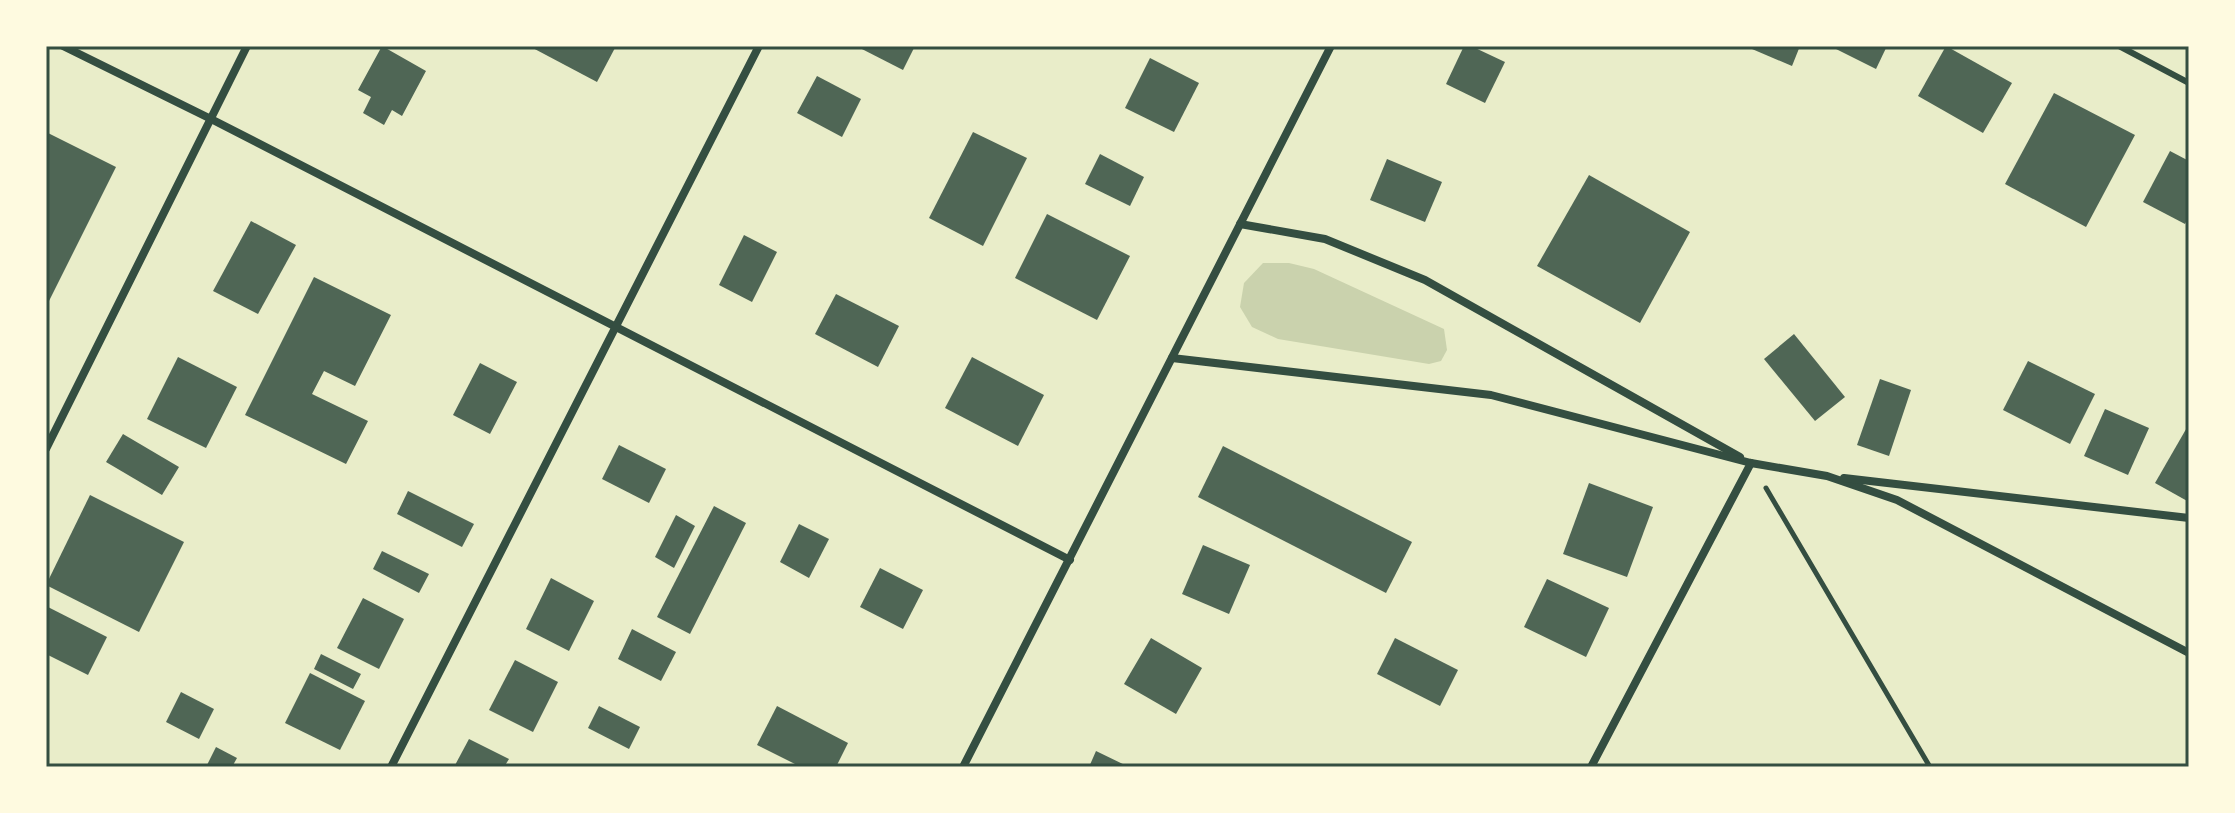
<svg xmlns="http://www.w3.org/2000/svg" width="2235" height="813" viewBox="0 0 2235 813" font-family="'Work Sans',sans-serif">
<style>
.green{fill:#cad2ad}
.building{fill:#4f6655}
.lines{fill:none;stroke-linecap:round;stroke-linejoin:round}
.path{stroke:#344e41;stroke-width:5}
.service{stroke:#344e41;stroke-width:6}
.minor{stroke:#344e41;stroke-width:8}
.neatline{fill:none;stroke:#344e41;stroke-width:3}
</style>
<rect width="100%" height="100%" fill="#e9edc9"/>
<!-- green -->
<polygon class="green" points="1263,263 1289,263 1314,269 1444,329 1447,350 1441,361 1429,364 1278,339 1252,327 1240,307 1244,283"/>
<!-- building -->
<g class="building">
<polygon points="382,46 426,71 402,116 392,110 384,125 363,113 371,97 358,90"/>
<polygon points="529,46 616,46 597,82"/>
<polygon points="856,46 915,46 903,70"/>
<polygon points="1464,46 1471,46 1505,62 1485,103 1446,84"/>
<polygon points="1745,46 1800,46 1792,66"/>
<polygon points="1830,46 1887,46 1876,69"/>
<polygon points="1946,46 2012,83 1983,133 1918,96"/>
<polygon points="1150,58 1199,83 1174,132 1125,108"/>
<polygon points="817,76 861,99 842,137 797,113"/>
<polygon points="2054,93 2135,135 2086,227 2005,184"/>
<polygon points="46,132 116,167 46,307"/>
<polygon points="973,132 1027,158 983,246 929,218"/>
<polygon points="2170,151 2189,161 2189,216 2185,224 2143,202"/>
<polygon points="1100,154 1144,177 1130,206 1085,184"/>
<polygon points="1387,159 1442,182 1425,222 1370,200"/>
<polygon points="1589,175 1690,232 1640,323 1537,266"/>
<polygon points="1047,214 1130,256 1097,320 1015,278"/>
<polygon points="251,221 296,245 258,314 213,291"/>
<polygon points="744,235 777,252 752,302 719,285"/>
<polygon points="314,277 391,315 355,386 324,371 312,394 368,421 346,464 245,415"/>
<polygon points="836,294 899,326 878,367 815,334"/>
<polygon points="1794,334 1845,397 1815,421 1764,359"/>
<polygon points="178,357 237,387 206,448 147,419"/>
<polygon points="972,357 1044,395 1018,446 945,408"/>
<polygon points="2028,361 2095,394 2070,444 2003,410"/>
<polygon points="480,363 517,382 490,434 453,415"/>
<polygon points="1880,379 1911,390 1889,456 1857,445"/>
<polygon points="2105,409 2149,428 2128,475 2084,456"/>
<polygon points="2189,424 2189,502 2155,483"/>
<polygon points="123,434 179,467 162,495 106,462"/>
<polygon points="619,445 666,469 649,503 602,479"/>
<polygon points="1223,446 1412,542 1386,593 1198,497"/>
<polygon points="1589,483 1653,507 1627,577 1563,554"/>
<polygon points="408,491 474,524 462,547 397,514"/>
<polygon points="90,495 184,542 139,632 46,585"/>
<polygon points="714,506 746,523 690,634 657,617"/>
<polygon points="676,515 695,526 674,568 655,557"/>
<polygon points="799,524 829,539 809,578 780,562"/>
<polygon points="1203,545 1250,565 1229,614 1182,594"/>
<polygon points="382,551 429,574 419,593 373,569"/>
<polygon points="880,568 923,590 903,629 860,607"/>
<polygon points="551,578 594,601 569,651 526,629"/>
<polygon points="1547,579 1609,608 1586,657 1524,627"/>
<polygon points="363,598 404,619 379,669 337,648"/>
<polygon points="46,606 107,637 88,675 46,654"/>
<polygon points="632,629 676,652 661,681 618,659"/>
<polygon points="1151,638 1202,668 1176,714 1124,684"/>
<polygon points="1395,638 1458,670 1440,706 1377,674"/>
<polygon points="321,654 361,674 353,689 314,669"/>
<polygon points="515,660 558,682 533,732 489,710"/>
<polygon points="310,673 365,701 340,750 285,723"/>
<polygon points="181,692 214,709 199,739 166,722"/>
<polygon points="599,706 640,727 629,749 588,728"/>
<polygon points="777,706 848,743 836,767 801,767 757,745"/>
<polygon points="469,739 509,759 504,767 454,767"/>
<polygon points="216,747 237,758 232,767 206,767"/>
<polygon points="1096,751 1129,767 1089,767"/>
</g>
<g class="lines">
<!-- path -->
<polyline class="path" points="1766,488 1930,767"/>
<!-- service -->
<polyline class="service" points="2119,46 2189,83"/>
<!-- minor -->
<g class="minor">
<polyline points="63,46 211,119 1070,560"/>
<polyline points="1240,224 1325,239 1425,280 1740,457"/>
<polyline points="1172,358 1491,395 1751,463 1827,476 1897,500 2189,653"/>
<polyline points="46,449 247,46"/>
<polyline points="1844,478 2189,518"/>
<polyline points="391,767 759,46"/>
<polyline points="963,767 1331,46"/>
<polyline points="1591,767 1751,463"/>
</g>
</g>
<!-- border -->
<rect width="2235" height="813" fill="none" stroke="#fefae0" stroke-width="96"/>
<rect x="48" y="48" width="2139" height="717" class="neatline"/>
</svg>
